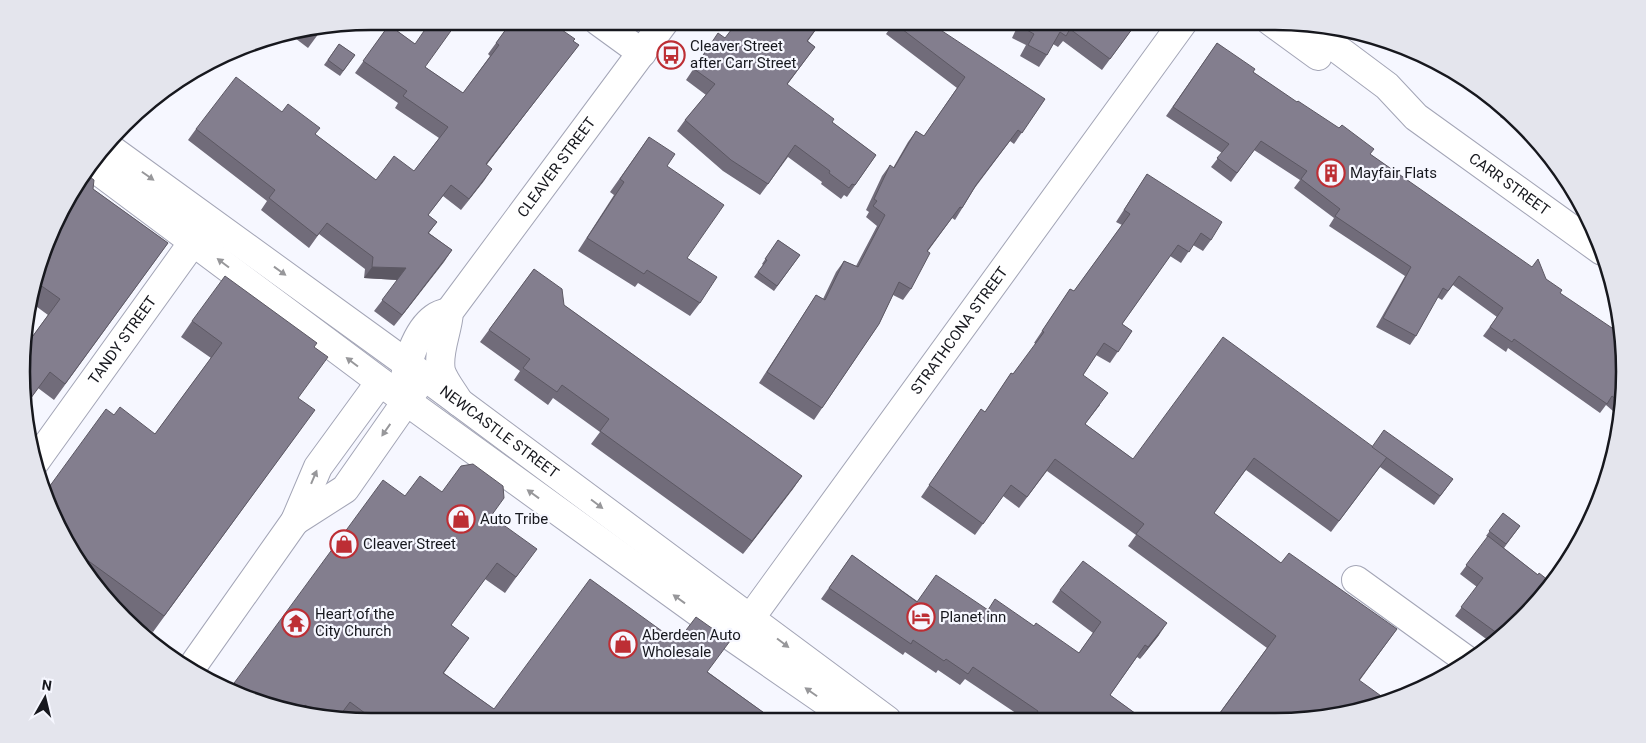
<svg xmlns="http://www.w3.org/2000/svg" width="1646" height="743" viewBox="0 0 1646 743" font-family="Roboto,sans-serif">
<style>
.lines{fill:none;stroke-linecap:round;stroke-linejoin:round}
.street-casing{stroke:#a3a5b6;stroke-width:30}
.secondary-casing{stroke:#a3a5b6;stroke-width:30}
.primary-casing{stroke:#a3a5b6;stroke-width:30}
.street{stroke:#fff;stroke-width:28}
.secondary{stroke:#fff;stroke-width:28}
.primary{stroke:#fff;stroke-width:28}
.wall{fill:#716c7a}
.shaded-wall{fill:#5c5863}
.building{fill:#837e8e;stroke:#5c5863}
.oneway{fill:#97979a}
.labels{text-anchor:middle;dominant-baseline:central;stroke-width:4.5;stroke-linejoin:round;paint-order:stroke}
.poi-label{font-size:15px;fill:#17181e;stroke:#f6f7ff;text-anchor:start}
.street-label{font-size:15px;fill:#17181e;stroke:#f6f7ff}
.rim{fill:none;stroke:#17181e;stroke-width:2.5}
</style>
<rect width="100%" height="100%" fill="#f6f7ff"/>
<g class="lines">
<!-- street casing -->
<g class="street-casing">
<g id="street">
<polyline points="598,21 642,53"/>
<path d="M404,387C405,366 416,331 434,318C438,315 444,313 449,312"/>
<path id="s1" d="M459,402C454,393 444,381 441,371C437,352 448,331 449,312L665,21"/>
<path id="s2" d="M35,462L206,224"/>
<polyline points="295,521 345,489 424,376"/>
<polyline points="1356,580 1468,661"/>
<path id="s3" d="M736,638L1184,21"/>
<polyline points="192,667 295,521 318,467 380,382"/>
</g>
</g>
<!-- secondary casing -->
<g class="secondary-casing">
<g id="secondary">
<polyline points="1270,21 1318,56"/>
<path id="s4" d="M1304,24L1387,86L1416,117L1602,251"/>
</g>
</g>
<!-- primary casing -->
<g class="primary-casing">
<g id="primary">
<path id="s5" d="M108,147L424,376L887,720"/>
<polyline points="93,167 406,401 735,639 852,720"/>
</g>
</g>
<!-- street -->
<use href="#street" class="street"/>
<!-- secondary -->
<use href="#secondary" class="secondary"/>
<!-- primary -->
<use href="#primary" class="primary"/>
</g>
<!-- wall -->
<g class="wall">
<polygon points="512,21 573,41 579,45 570,56 486,165 492,169 461,210 443,196 428,215 437,222 429,233 452,250 394,326 374,311 398,280 364,278 365,269 319,234 309,248 261,210 267,201 188,140 196,129 282,112 315,134 376,180 414,171 439,138 395,108 398,103 355,73 389,25 415,44 425,67 463,93 490,56 488,54"/>
<polygon points="822,21 808,41 815,47 787,85 832,122 876,155 847,197 844,195 841,199 821,184 822,182 788,157 760,195 723,171 677,131 685,120 706,95 686,80 710,44 725,38"/>
<polygon points="895,21 1045,99 1014,144 1010,141 974,189 955,220 952,218 928,251 911,289 903,300 893,295 879,324 814,420 759,383 816,295 823,299 836,272 844,261 856,266 877,226 866,217 869,212 866,210 882,176 890,165 893,168 908,142 916,131 924,136 957,88 886,34"/>
<polygon points="1020,21 1138,21 1102,70 1063,41 1058,47 1053,44 1047,55 1039,67 1020,56 1026,45 1012,38"/>
<polygon points="322,29 308,48 291,35"/>
<polygon points="1217,43 1253,72 1370,154 1546,279 1560,293 1625,371 1620,417 1606,405 1600,413 1508,348 1506,352 1483,336 1497,317 1453,285 1442,300 1437,297 1416,336 1410,345 1376,327 1405,276 1329,226 1334,218 1294,188 1300,180 1254,150 1231,182 1211,167 1222,153 1166,116"/>
<polygon points="1394,43 1408,48 1417,52 1413,57"/>
<polygon points="339,44 355,55 340,76 324,65"/>
<polygon points="1455,73 1469,80 1522,124 1534,139 1500,117 1504,110"/>
<polygon points="649,137 667,166 687,258 700,303 690,316 638,283 635,287 578,251 614,195 610,192"/>
<polygon points="1541,147 1551,159 1538,153"/>
<polygon points="1147,174 1211,240 1203,251 1193,245 1181,263 1170,256 1122,324 1132,331 1110,363 1096,355 1083,375 1100,405 1085,424 1133,459 1372,446 1453,479 1434,505 1380,467 1331,532 1246,470 1214,513 1281,563 1397,629 1360,680 1320,719 1215,719 1267,648 1128,546 1136,535 1047,471 1019,508 1003,496 975,535 921,497 981,409 985,412 1011,373 1013,374 1036,344 1034,343 1070,289 1074,291 1122,225 1116,222"/>
<polygon points="93,189 168,243 54,400 38,388 25,407 27,344 48,315 29,301 68,196"/>
<polygon points="778,240 800,255 774,291 754,277 763,265 762,264"/>
<polygon points="534,269 564,305 802,476 743,554 591,444 600,432 553,398 548,405 514,380 520,371 480,342"/>
<polygon points="192,321 314,347 298,398 303,426 153,632 117,606 68,546 114,415 155,434 211,358 181,337"/>
<polygon points="442,492 491,516 525,565 505,593 485,579 451,625 469,638 444,673 494,709 708,672 774,720 371,722 303,715 238,695 405,496"/>
<polygon points="1503,513 1520,526 1504,548 1538,575 1553,584 1493,644 1455,616 1477,587 1460,574 1488,537 1486,536"/>
<polygon points="852,555 917,601 987,610 1034,626 1079,653 1093,633 1052,602 1060,590 1159,635 1140,659 1137,657 1110,695 1143,719 1026,720 965,679 960,685 938,670 936,673 905,652 903,655 821,599"/>
</g>
<!-- shaded-wall -->
<g class="shaded-wall">
<polygon points="579,45 570,56 478,176 486,164"/>
<polygon points="492,169 484,181 461,210 469,199"/>
<polygon points="452,250 444,262 394,326 402,315"/>
<polygon points="372,267 406,268 398,280 364,278"/>
<polygon points="802,476 793,489 743,554 752,541"/>
<polygon points="1167,623 1159,635 1140,659 1148,647"/>
</g>
<!-- building -->
<g class="building">
<polygon points="431,21 458,21 425,67 463,93 499,45 496,43 512,21 549,21 575,39 573,41 579,45 486,164 492,169 469,199 451,185 428,215 437,222 428,233 452,250 402,315 382,300 406,268 372,267 373,257 327,223 317,236 269,198 275,190 196,129 236,77 282,112 288,104 320,128 315,134 376,180 394,156 414,171 448,127 403,96 407,91 363,61 389,25 415,44"/>
<polygon points="738,21 822,21 807,41 815,47 787,84 834,119 832,122 876,155 855,185 852,184 849,188 829,173 830,171 795,145 768,184 731,160 685,120 715,84 694,69 718,33 725,38"/>
<polygon points="895,21 927,21 1045,99 1022,133 1018,130 976,185 962,208 960,207 927,251 930,253 911,289 899,282 879,324 822,408 767,372 816,295 825,300 844,261 858,267 885,215 873,206 877,201 874,199 890,165 894,168 916,131 924,136 965,77 894,23"/>
<polygon points="1022,21 1138,21 1110,59 1070,29 1066,36 1060,32 1047,55 1028,45 1034,34 1020,26"/>
<polygon points="321,30 316,36 310,31"/>
<polygon points="1217,43 1255,69 1253,72 1297,102 1298,101 1339,128 1342,125 1374,149 1370,154 1532,267 1538,259 1546,279 1562,290 1560,293 1621,334 1625,371 1622,404 1612,396 1607,404 1514,339 1512,342 1490,327 1503,308 1459,276 1448,291 1443,288 1416,336 1383,318 1411,267 1335,216 1340,209 1301,179 1307,171 1261,141 1237,173 1217,158 1229,144 1173,107"/>
<polygon points="339,44 355,55 343,71 328,60"/>
<polygon points="649,137 675,154 667,166 724,205 687,258 717,277 700,303 647,270 644,274 587,238 624,182 620,179"/>
<polygon points="86,174 94,180 93,189 168,243 65,384 50,372 25,406 27,344 60,299 36,282 68,196"/>
<polygon points="1147,174 1222,222 1211,240 1201,233 1189,252 1178,245 1122,324 1132,331 1118,352 1104,343 1083,375 1108,393 1085,424 1133,459 1223,337 1387,457 1339,521 1254,458 1214,513 1281,563 1289,553 1397,629 1359,680 1388,701 1320,719 1222,719 1224,716 1220,713 1276,636 1136,534 1144,524 1055,459 1027,497 1011,485 983,524 929,485 981,409 985,412 1011,373 1013,374 1044,332 1042,331 1070,289 1074,291 1130,214 1124,210"/>
<polygon points="778,240 800,255 777,286 758,272 767,260 765,259"/>
<polygon points="534,269 562,289 564,305 802,476 752,541 600,431 609,419 562,385 557,392 523,368 530,359 489,330"/>
<polygon points="225,276 317,343 314,347 328,357 298,398 315,410 164,616 68,546 44,494 106,409 114,415 120,407 155,434 222,343 192,321"/>
<polygon points="1384,430 1453,479 1440,496 1372,447"/>
<polygon points="473,464 503,486 504,498 491,516 537,549 516,577 497,563 451,625 469,638 443,673 494,709 590,579 677,642 696,617 730,641 707,672 774,720 377,722 350,702 338,718 322,717 305,705 298,714 238,695 229,690 383,480 405,496 420,476 442,492 461,466"/>
<polygon points="1503,513 1520,526 1506,544 1489,531"/>
<polygon points="1488,536 1538,575 1539,573 1553,584 1501,636 1461,607 1483,578 1466,565"/>
<polygon points="852,555 917,602 936,575 988,610 995,599 1034,626 1036,623 1079,653 1101,622 1060,590 1083,561 1167,623 1148,647 1145,645 1110,695 1143,719 1047,720 1037,713 1038,711 973,667 968,674 946,659 944,661 913,640 911,644 829,588"/>
<polygon points="1447,668 1451,670 1442,676"/>
</g>
<!-- one-way arrows -->
<defs><path id="oneway-solid" d="M-6-.8H1V-3.2L6.5 0L1 3.2V.8H-6Z" transform="scale(1.25)"/></defs>
<g class="oneway">
<use href="#oneway-solid" transform="translate(148 176) rotate(35)"/>
<use href="#oneway-solid" transform="translate(223 263) rotate(-143)"/>
<use href="#oneway-solid" transform="translate(280 271) rotate(36)"/>
<use href="#oneway-solid" transform="translate(352 362) rotate(-143)"/>
<use href="#oneway-solid" transform="translate(386 430) rotate(125)"/>
<use href="#oneway-solid" transform="translate(314 477) rotate(-67)"/>
<use href="#oneway-solid" transform="translate(533 494) rotate(-144)"/>
<use href="#oneway-solid" transform="translate(597 504) rotate(37)"/>
<use href="#oneway-solid" transform="translate(679 599) rotate(-144)"/>
<use href="#oneway-solid" transform="translate(783 643) rotate(37)"/>
<use href="#oneway-solid" transform="translate(811 692) rotate(-145)"/>
</g>
<!-- icons -->
<defs>
<g id="bus-ring" transform="scale(1.4375)"><circle r="9.5" fill="#f6f7ff" stroke="#bd2e34" stroke-width="1.5"/><path d="M-5-6H5V4H4V6H2V4H-2V6H-4V4H-5ZM-3.5-4V0h7V-4ZM-3.5 1.2v1.5H-2V1.2ZM2 1.2v1.5H3.5V1.2Z" fill="#bd2e34"/></g>
<g id="building-ring" transform="scale(1.4375)"><circle r="9.5" fill="#f6f7ff" stroke="#bd2e34" stroke-width="1.5"/><path d="M-4-6H4V6H1V3H-1V6H-4ZM-2.5-4.3h1.7v1.8h-1.7ZM.8-4.3h1.7v1.8H.8ZM-2.5-1h1.7V.8h-1.7ZM.8-1h1.7V.8H.8Z" fill="#bd2e34"/></g>
<g id="shop-ring" transform="scale(1.4375)"><circle r="9.5" fill="#f6f7ff" stroke="#bd2e34" stroke-width="1.5"/><path d="M-5-2.5h2.3a2.7 3.5 0 0 1 5.4 0H5L5.5 6h-11ZM-1.5-2.5h3a1.5 2.3 0 0 0-3 0Z" fill="#bd2e34"/></g>
<g id="hotel-ring" transform="scale(1.4375)"><circle r="9.5" fill="#f6f7ff" stroke="#bd2e34" stroke-width="1.5"/><path d="M-6-4.5h1.5V1H6V5H4.5V3h-9V5H-6ZM-4 0a1.8 1.8 0 1 1 3.6 0ZM.5 0V-2.5h3Q6-2.5 6 0Z" fill="#bd2e34"/></g>
<g id="temple-ring" transform="scale(1.4375)"><circle r="9.5" fill="#f6f7ff" stroke="#bd2e34" stroke-width="1.5"/><path d="M0-6L5-2H3V0L6.5 2.5H4V6H1.5V3h-3V6H-4V2.5H-6.5L-3 0V-2H-5Z" fill="#bd2e34"/></g>
</defs>
<g fill-rule="evenodd">
<use href="#bus-ring" x="671" y="55"/>
<use href="#building-ring" x="1331" y="173"/>
<use href="#shop-ring" x="461" y="519"/>
<use href="#shop-ring" x="344" y="544"/>
<use href="#hotel-ring" x="921" y="617"/>
<use href="#temple-ring" x="296" y="623"/>
<use href="#shop-ring" x="623" y="644"/>
</g>
<g class="labels">
<!-- poi labels -->
<g class="poi-label">
<text x="690" y="46">Cleaver Street<tspan x="690" dy="17">after Carr Street</tspan></text>
<text x="1350" y="173">Mayfair Flats</text>
<text x="480" y="519">Auto Tribe</text>
<text x="363" y="544">Cleaver Street</text>
<text x="315" y="614">Heart of the<tspan x="315" dy="17">City Church</tspan></text>
<text x="940" y="617">Planet inn</text>
<text x="642" y="635">Aberdeen Auto<tspan x="642" dy="17">Wholesale</tspan></text>
</g>
<!-- street labels -->
<g class="street-label">
<text stroke="none"><textPath href="#s1" startOffset="276">CLEAVER STREET</textPath></text>
<text stroke="none"><textPath href="#s4" startOffset="261">CARR STREET</textPath></text>
<text stroke="none"><textPath href="#s3" startOffset="380">STRATHCONA STREET</textPath></text>
<text stroke="none"><textPath href="#s2" startOffset="150">TANDY STREET</textPath></text>
<text stroke="none"><textPath href="#s5" startOffset="484">NEWCASTLE STREET</textPath></text>
</g>
</g>
<!-- crop -->
<path d="M0 0H1646V743H0ZM371 30H1275A341 341 0 0 1 1616 371V372A341 341 0 0 1 1275 713H371A341 341 0 0 1 30 372V371A341 341 0 0 1 371 30Z" fill="#e4e5ed" fill-rule="evenodd"/>
<path class="rim" d="M371 30H1275A341 341 0 0 1 1616 371V372A341 341 0 0 1 1275 713H371A341 341 0 0 1 30 372V371A341 341 0 0 1 371 30Z"/>
<!-- north arrow -->
<g transform="translate(45 698) rotate(8)" stroke="#f6f7ff" stroke-width="4" paint-order="stroke">
<path d="M0-4L9 19L0 12L-9 19Z" fill="#17181e"/>
<text y="-8" font-size="14" font-weight="bold" text-anchor="middle" fill="#17181e">N</text>
</g>
</svg>
